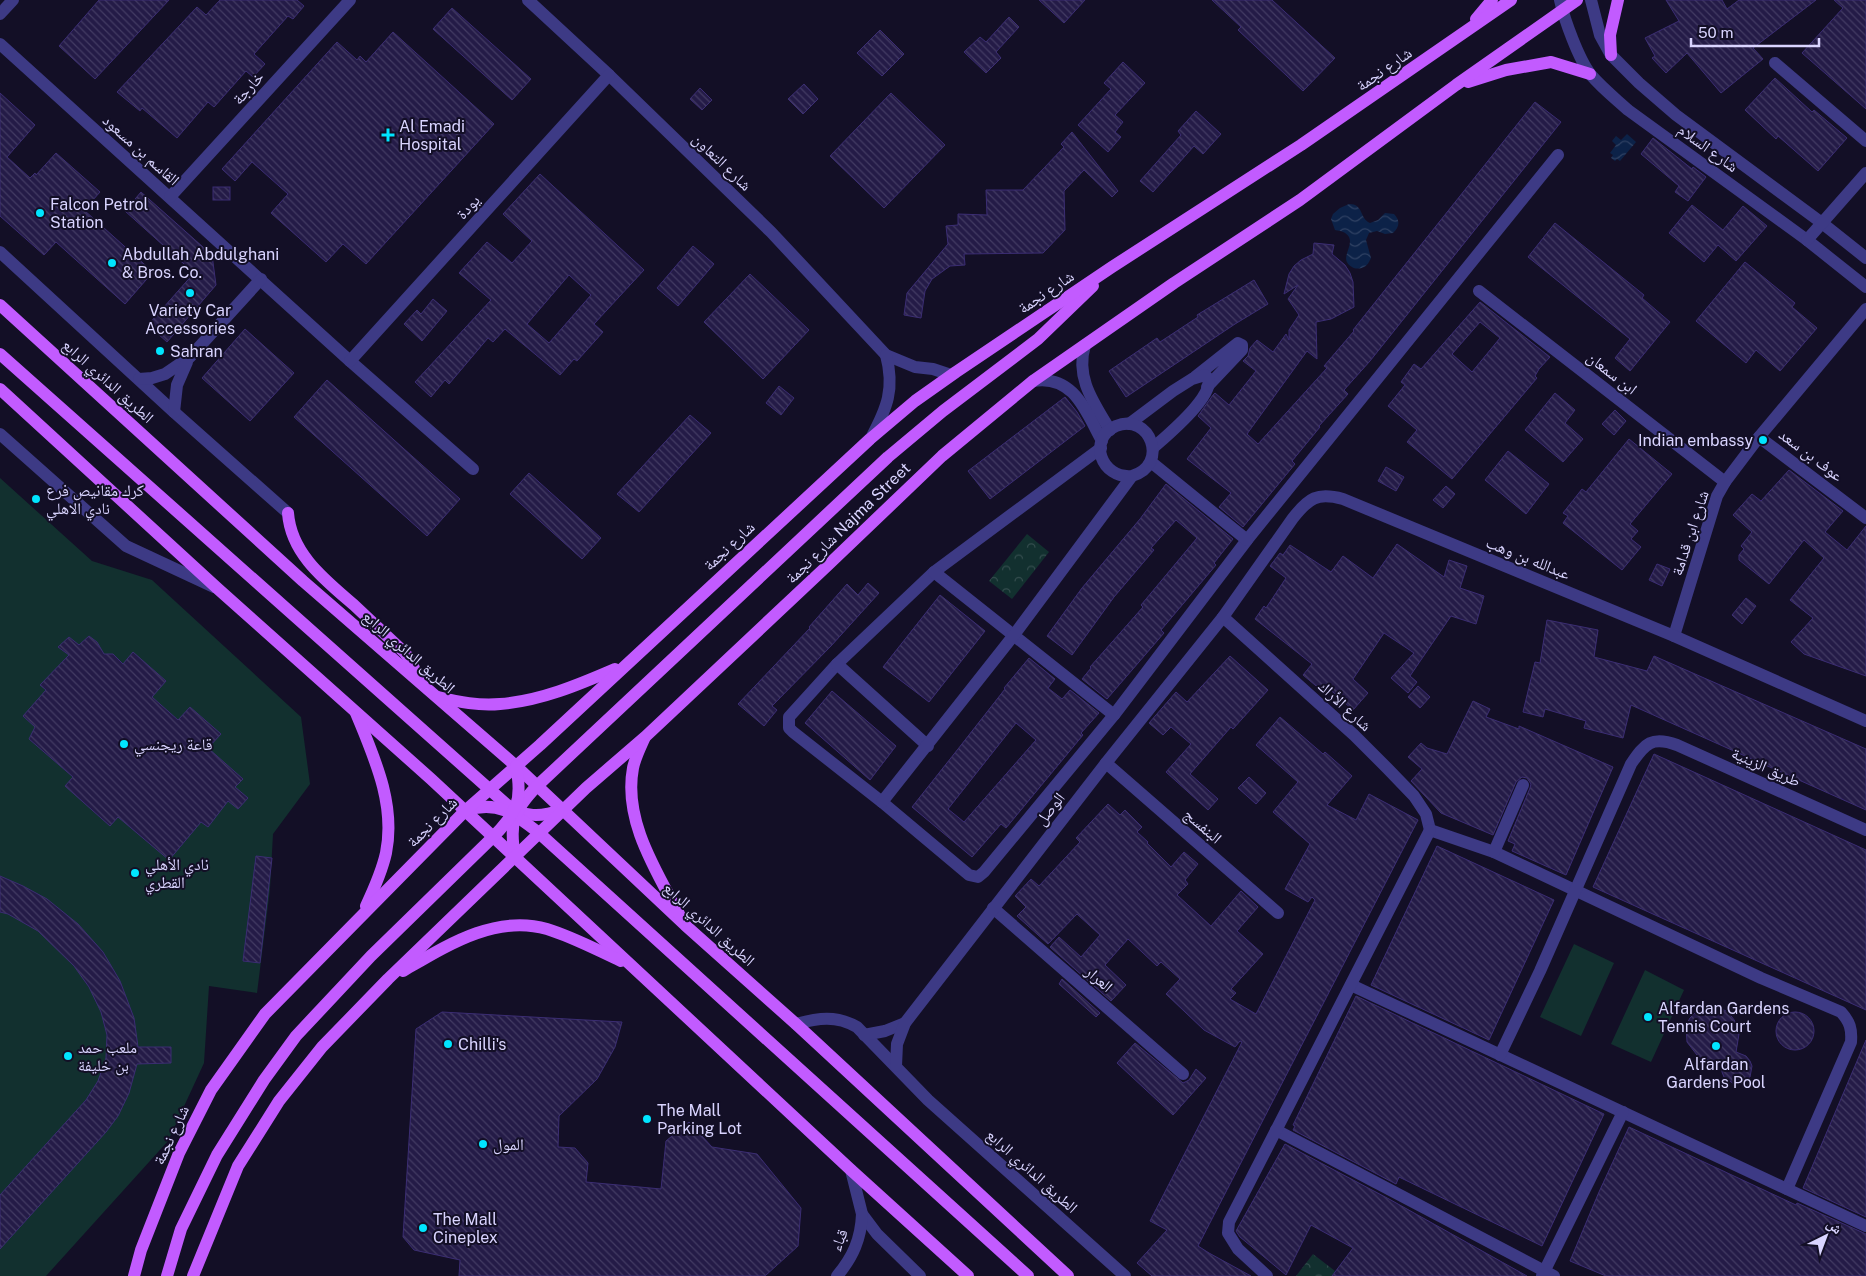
<svg xmlns="http://www.w3.org/2000/svg" width="1866" height="1276" viewBox="0 0 1866 1276" font-family="'Public Sans','Noto Naskh Arabic',sans-serif">
<style>
.forest{fill:url(#forest-crowns)}
.garden{fill:#12302f}
.water{fill:url(#water-waves)}
.building{fill:url(#building-back-hatch);stroke:#3b2d73;fill-rule:evenodd}
.lines{fill:none;stroke-linecap:round;stroke-linejoin:round}
.minor{stroke:#3d3a85;stroke-width:12}
.major{stroke:#c25bff;stroke-width:12}
.poi-dot{fill:#00e5ff;stroke:#130f26;stroke-width:2}
.labels{text-anchor:middle;dominant-baseline:central;stroke-width:4;stroke-linejoin:round;paint-order:stroke}
.street-label{font-size:16px;fill:#d9d4ff;stroke:#130f26}
.poi-label{font-size:16px;fill:#d9d4ff;stroke:#130f26;text-anchor:start}
</style>
<defs>
<pattern id="forest-crowns" width="20" height="18" patternUnits="userSpaceOnUse" patternTransform="scale(1.25)"><rect width="20" height="18" fill="#12302f"/><path d="M2 6a3 3 0 1 1 6 0M12 15a3 3 0 1 1 6 0" fill="none" stroke="#344d4e"/></pattern>
<pattern id="water-waves" width="16" height="10" patternUnits="userSpaceOnUse" patternTransform="scale(1.25)"><rect width="16" height="10" fill="#0c2248"/><path d="M0 5q4-4 8 0t8 0" fill="none" stroke="#2f4163"/></pattern>
<pattern id="building-back-hatch" width="6" height="6" patternUnits="userSpaceOnUse" patternTransform="scale(1.25)"><rect width="6" height="6" fill="#241b47"/><path d="M-1 5l2 2M0 0l6 6M5-1l2 2" fill="none" stroke="#433b63"/></pattern>
</defs>
<rect width="100%" height="100%" fill="#130f26"/>
<!-- forest -->
<g class="forest">
<polygon points="1027,534 1049,552 1012,599 989,581"/>
<polygon points="1313,1254 1335,1271 1332,1276 1296,1276"/>
</g>
<!-- garden -->
<g class="garden">
<polygon points="0,478 92,561 152,580 301,717 310,784 273,834 270,889 257,993 209,986 204,1063 168,1141 46,1276 0,1276"/>
<polygon points="1574,944 1614,963 1581,1036 1540,1017"/>
<polygon points="1645,970 1684,990 1651,1062 1611,1044"/>
</g>
<!-- water -->
<g class="water">
<polygon points="1627,134 1636,142 1620,161 1617,159 1615,161 1611,158 1613,155 1610,153 1616,145 1612,141 1616,136 1621,140"/>
<path d="M1349,204C1364,204 1359,218 1370,223L1378,220L1385,213L1394,214C1400,220 1400,227 1393,233L1385,234L1377,231L1369,233L1366,240L1371,258C1369,262 1368,265 1364,267C1360,269 1355,269 1352,267C1338,259 1354,247 1349,237C1346,232 1341,231 1335,230L1331,219L1333,214L1340,208Z"/>
</g>
<!-- building -->
<g class="building">
<polygon points="99,0 169,0 95,79 59,46"/>
<polygon points="220,0 297,0 304,6 293,19 288,16 254,54 265,64 253,77 246,71 214,107 208,102 177,138 142,108 140,111 117,92 197,7 206,15"/>
<polygon points="1039,0 1085,0 1064,23"/>
<polygon points="1212,0 1272,0 1335,58 1303,91 1238,30 1241,27"/>
<polygon points="1666,0 1722,0 1727,9 1739,0 1816,0 1753,48 1763,59 1721,93 1687,53 1666,73 1652,58 1655,56 1645,38 1679,21"/>
<polygon points="1834,0 1866,0 1866,109 1802,53 1843,8"/>
<polygon points="452,8 531,79 512,100 433,29"/>
<polygon points="1009,17 1019,27 996,52 1001,58 986,73 964,52 980,37 986,42"/>
<polygon points="880,30 904,54 882,76 857,53"/>
<polygon points="393,32 494,124 366,264 343,244 326,262 271,213 288,194 252,162 235,181 222,169 337,42 357,60 360,56 366,62"/>
<polygon points="1123,62 1145,83 1115,115 1123,122 1115,132 1121,137 1108,152 1078,125 1111,89 1104,83"/>
<polygon points="1775,78 1812,112 1814,110 1847,138 1818,171 1778,136 1776,139 1745,110"/>
<polygon points="804,84 818,99 803,114 788,99"/>
<polygon points="700,88 712,100 702,110 690,99"/>
<polygon points="0,93 35,125 7,157 30,178 35,173 36,175 56,153 100,192 84,210 153,272 125,304 56,242 44,255 0,216"/>
<polygon points="891,93 945,145 884,208 830,156"/>
<polygon points="1535,102 1561,122 1370,361 1344,390 1348,394 1319,426 1320,427 1292,461 1295,464 1243,527 1219,507 1231,493 1187,459 1211,428 1198,416 1213,395 1215,393 1229,405 1256,371 1243,361 1248,356 1250,348 1257,340 1273,352 1286,334 1289,340 1289,330 1299,315 1288,299 1298,285 1284,294 1289,274 1294,266 1301,260 1313,254 1314,243 1334,245 1332,254 1345,265 1350,273 1353,282 1354,307 1331,319 1316,322 1317,359 1307,351 1247,434 1258,444 1327,368 1324,366 1354,331 1353,330"/>
<polygon points="1196,111 1221,134 1203,154 1194,146 1153,192 1140,181 1181,135 1178,131"/>
<polygon points="1072,132 1118,191 1112,197 1084,170 1064,191 1065,230 1043,253 964,254 965,265 950,266 932,279 925,291 921,318 904,315 907,293 948,244 946,226 958,225 958,214 987,215 986,190 1023,190 1064,147 1061,144"/>
<polygon points="1653,138 1692,169 1693,167 1706,177 1688,201 1675,192 1679,186 1641,154"/>
<path d="M540,174L644,270L594,324L603,332L577,361L574,359L560,375L505,329L493,342L488,338L449,384L445,380L431,397L415,382L491,300L459,273L487,242L512,263L532,241L503,214ZM569,275L591,295L549,343L527,324Z"/>
<rect x="213" y="187" width="17" height="13"/>
<polygon points="141,192 212,255 216,285 167,342 148,325 194,273 125,211"/>
<polygon points="1692,205 1723,230 1743,206 1767,226 1736,261 1718,245 1704,262 1669,233"/>
<polygon points="1555,223 1644,295 1642,298 1670,322 1630,371 1615,358 1630,339 1528,257"/>
<polygon points="693,246 714,264 678,306 657,288"/>
<polygon points="1745,262 1795,303 1792,307 1817,328 1780,371 1756,350 1746,363 1696,321"/>
<polygon points="750,274 809,330 763,379 704,322"/>
<polygon points="1254,280 1268,304 1235,324 1126,397 1109,371 1157,338 1160,342 1198,317 1197,315"/>
<polygon points="433,299 447,311 422,341 404,324 417,310 421,314"/>
<path d="M1480,302L1550,357L1539,369L1535,376L1537,378L1452,479L1407,442L1417,430L1388,406L1405,385L1401,382L1414,364L1421,369ZM1480,322L1500,338L1472,372L1452,354Z"/>
<polygon points="245,329 294,373 250,421 202,378"/>
<polygon points="327,380 460,499 427,536 294,417"/>
<polygon points="779,386 794,398 781,415 766,403"/>
<polygon points="1555,393 1575,410 1565,423 1583,439 1563,462 1525,430"/>
<polygon points="1065,397 1077,412 1085,426 990,499 968,471"/>
<polygon points="1615,410 1626,421 1614,435 1602,424"/>
<polygon points="690,415 711,433 639,512 617,494"/>
<polygon points="1629,439 1672,474 1630,524 1638,531 1631,539 1641,547 1622,570 1563,523 1568,516 1563,513 1582,489 1586,492"/>
<polygon points="1508,451 1549,484 1526,514 1485,480"/>
<polygon points="1386,467 1404,477 1396,491 1378,481"/>
<polygon points="1789,470 1843,511 1825,532 1847,550 1866,526 1866,676 1804,654 1791,642 1813,618 1790,600 1824,558 1804,540 1769,584 1739,560 1739,555 1744,549 1741,546 1752,532 1733,515 1752,494 1761,501"/>
<polygon points="529,473 601,538 582,559 510,494"/>
<polygon points="1166,484 1233,539 1214,563 1216,565 1161,630 1164,633 1107,699 1082,679 1091,668 1090,667 1143,607 1141,605 1197,538 1176,520 1151,548 1154,550 1114,597 1072,655 1047,636 1082,588 1140,519"/>
<polygon points="1446,486 1455,494 1443,508 1433,500"/>
<polygon points="1397,544 1444,577 1449,560 1467,566 1460,588 1484,596 1476,624 1451,616 1410,676 1417,682 1408,693 1391,678 1414,653 1384,633 1353,679 1368,693 1353,710 1325,685 1321,690 1303,675 1312,664 1255,619 1264,606 1266,608 1286,578 1270,566 1280,553 1283,555 1290,545 1331,572 1343,556 1373,578"/>
<polygon points="1657,564 1670,569 1662,586 1649,580"/>
<polygon points="868,583 879,593 831,646 772,706 777,710 764,726 738,704 810,628 809,627 847,584 858,595"/>
<polygon points="940,595 985,631 929,702 883,667"/>
<polygon points="1746,598 1756,606 1742,624 1732,615"/>
<polygon points="1547,620 1598,630 1594,657 1647,671 1654,656 1866,749 1866,810 1631,705 1623,738 1584,728 1586,721 1545,709 1543,717 1523,712 1535,662 1540,663"/>
<polygon points="89,636 97,642 104,654 113,654 123,664 133,652 166,681 152,697 178,720 190,707 221,734 208,748 243,779 235,787 248,798 238,809 228,801 208,827 201,822 169,860 118,817 110,826 65,786 73,777 29,739 35,727 23,716 46,690 40,685 69,655 58,647 69,637 79,645"/>
<polygon points="1230,656 1268,690 1233,729 1231,727 1190,774 1218,799 1208,810 1166,772 1191,744 1171,727 1163,735 1149,723 1176,692 1187,702"/>
<path d="M1029,658L1055,679L1048,688L1062,699L1070,690L1099,713L1081,733L1083,735L1006,828L1001,824L972,857L912,807L958,749L1005,689L1004,688ZM1016,723L1036,740L964,822L948,809Z"/>
<polygon points="1418,686 1430,697 1420,708 1408,697"/>
<polygon points="832,691 896,746 870,780 805,723"/>
<polygon points="1473,701 1490,709 1486,717 1519,729 1519,726 1613,767 1566,875 1512,851 1515,844 1508,841 1530,788 1531,784 1527,778 1522,777 1516,782 1493,835 1441,813 1411,781 1422,769 1408,757 1421,743 1427,748 1447,754"/>
<polygon points="1280,717 1323,754 1325,752 1352,776 1327,805 1356,820 1369,794 1418,820 1198,1246 1209,1253 1251,1276 1152,1276 1137,1263 1167,1230 1150,1221 1242,1042 1240,1041 1235,1047 1204,1030 1166,994 1180,979 1161,962 1157,966 1128,939 1105,965 1126,985 1111,1001 1050,947 1059,937 1081,957 1100,935 1077,914 1048,944 1017,916 1026,907 1015,896 1031,879 1039,886 1080,842 1076,838 1108,804 1120,815 1125,810 1142,827 1137,832 1148,842 1147,843 1171,867 1184,852 1198,864 1185,880 1188,884 1177,895 1211,926 1241,891 1258,907 1237,931 1263,954 1231,989 1236,993 1230,999 1256,1014 1315,900 1312,897 1308,902 1285,889 1310,844 1273,812 1298,782 1256,745"/>
<polygon points="1654,754 1866,850 1866,1010 1593,887"/>
<polygon points="1249,777 1266,793 1256,804 1238,788"/>
<polygon points="1437,846 1554,900 1489,1040 1371,985"/>
<polygon points="256,856 272,858 260,963 243,961"/>
<polygon points="0,876 23,886 47,899 78,924 103,952 120,981 134,1018 138,1047 171,1047 171,1063 137,1064 129,1093 118,1116 106,1132 0,1249 0,1195 86,1100 98,1081 106,1058 107,1035 101,1012 89,987 74,966 38,931 8,914 0,912"/>
<polygon points="1062,979 1100,1013 1096,1017 1059,984"/>
<polygon points="1356,996 1604,1114 1542,1246 1399,1177 1396,1184 1293,1130 1295,1126 1293,1125"/>
<polygon points="1712,1007 1720,1008 1728,1012 1738,1025 1739,1034 1736,1052 1746,1056 1750,1061 1752,1066 1750,1077 1740,1084 1734,1084 1724,1077 1722,1072 1722,1062 1704,1059 1697,1055 1687,1042 1686,1025 1690,1018 1696,1012"/>
<polygon points="442,1012 622,1022 615,1047 597,1079 559,1116 558,1147 575,1148 588,1163 586,1182 661,1189 666,1141 689,1122 712,1147 757,1154 801,1208 798,1246 765,1276 459,1276 460,1260 414,1250 403,1237 416,1029"/>
<circle cx="1795" cy="1031" r="19"/>
<polygon points="1866,1040 1866,1217 1803,1188"/>
<polygon points="1135,1043 1183,1083 1189,1080 1196,1069 1206,1078 1173,1115 1117,1063"/>
<polygon points="1629,1127 1796,1205 1797,1203 1866,1234 1866,1276 1606,1276 1570,1261 1599,1192"/>
<polygon points="1285,1144 1389,1199 1527,1276 1332,1276 1353,1248 1311,1225 1286,1275 1240,1237 1236,1231"/>
</g>
<g class="lines">
<!-- minor -->
<g class="minor">
<polyline points="528,0 609,75 771,232 886,355 915,367 933,369 951,375"/>
<path d="M1560,0C1564,19 1579,60 1591,75C1602,88 1616,99 1628,110L1807,240L1866,287"/>
<polyline points="1591,0 1600,35 1611,55 1639,83 1676,115 1822,223 1866,258"/>
<polyline points="0,14 13,0"/>
<polyline points="0,44 350,361 473,469"/>
<polyline points="1775,63 1866,141"/>
<polyline points="170,197 350,0"/>
<polyline points="1807,240 1866,173"/>
<polyline points="0,252 174,412 288,513"/>
<polyline points="1479,291 1725,482"/>
<path d="M1085,345C1075,378 1094,403 1110,430"/>
<polyline points="350,361 609,75"/>
<polyline points="1195,377 1238,343 1242,345 1242,350 1207,387"/>
<polyline points="139,379 152,378 165,374 190,357 261,279"/>
<path d="M1033,381C1074,374 1086,412 1102,441"/>
<polyline points="174,412 177,385 187,362"/>
<path d="M1129,424L1173,391L1192,379L1205,375C1224,389 1164,438 1153,448"/>
<polyline points="0,434 126,546 214,587"/>
<polyline points="1759,437 1866,518"/>
<path d="M871,438C887,408 895,389 886,355"/>
<polyline points="1101,448 934,572 837,664 789,717 789,728 793,732 882,802 969,875 978,877 984,872 1114,715 1247,540 1558,155"/>
<polyline points="1151,462 1247,540"/>
<polyline points="934,572 1114,715"/>
<polyline points="1223,617 1354,735 1387,768 1414,796 1426,814 1430,830"/>
<polyline points="1674,636 1717,496 1725,482 1759,437 1866,309"/>
<polyline points="837,664 928,746"/>
<polyline points="1106,763 1278,913"/>
<path d="M882,802L1014,635L1132,476C1170,465 1150,412 1116,426C1087,439 1101,479 1132,476"/>
<path d="M1430,830L1494,852L1761,978L1841,1012C1850,1022 1852,1029 1851,1042L1787,1189"/>
<polyline points="1494,852 1523,785"/>
<polyline points="993,908 1183,1074"/>
<polyline points="1351,985 1866,1226"/>
<path d="M796,1024C818,1018 836,1015 857,1027L928,1100L1125,1276"/>
<polyline points="864,1035 885,1031 905,1023"/>
<path d="M1500,1055L1540,971L1631,764C1645,743 1652,736 1677,745L1866,830"/>
<path d="M896,1066L897,1044L905,1023L1106,763L1223,617L1293,518C1309,498 1317,492 1343,499L1674,636L1866,721"/>
<polyline points="1276,1130 1554,1276"/>
<polyline points="851,1170 862,1214 877,1234 920,1276"/>
<path d="M837,1276C853,1257 861,1239 862,1214"/>
<polyline points="1267,1276 1238,1249 1228,1233 1229,1222 1430,830"/>
<polyline points="1542,1276 1623,1112"/>
</g>
<!-- major -->
<g class="major">
<polyline points="1476,19 1492,0"/>
<polyline points="1611,55 1610,35 1618,0"/>
<polyline points="1468,82 1506,70 1551,62 1590,74"/>
<polyline points="0,305 303,581 516,766 685,925 796,1024 1068,1276"/>
<path d="M0,354L506,804C524,818 541,817 562,810"/>
<polyline points="0,389 217,588 431,779 851,1170 968,1276"/>
<path d="M288,513C291,554 325,580 354,605C371,621 388,637 405,653L412,663L418,679"/>
<path d="M438,697C459,702 479,706 500,704C540,701 578,685 615,669"/>
<path d="M356,713C374,757 396,804 386,853C382,871 374,889 366,906"/>
<path d="M644,739C640,748 635,758 633,768C623,821 657,872 680,916"/>
<path d="M467,810C499,800 516,815 539,833L1028,1276"/>
<path d="M515,857C509,823 513,811 537,786L888,457L943,411L1038,339L1093,286"/>
<path d="M403,971C446,946 495,914 547,929C573,937 597,950 621,961"/>
<polyline points="134,1276 141,1250 179,1153 211,1090 265,1014 465,811 540,745 870,439 915,401 956,372 1112,267 1301,145 1511,0"/>
<path d="M167,1276L181,1229L217,1155L264,1080L296,1036L371,956L493,837C517,813 523,800 516,766"/>
<polyline points="193,1276 238,1166 279,1101 322,1047 388,979 586,788 645,737 827,566 942,456 1033,381 1174,283 1300,200 1456,85 1577,0"/>
</g>
</g>
<!-- markers -->
<g class="poi-dot">
<path d="M385.5 127.5h5v5h5v5h-5v5h-5v-5h-5v-5h5z"/>
<circle cx="40" cy="213" r="5"/>
<circle cx="112" cy="263" r="5"/>
<circle cx="190" cy="293" r="5"/>
<circle cx="160" cy="351" r="5"/>
<circle cx="1763" cy="440" r="5"/>
<circle cx="36" cy="499" r="5"/>
<circle cx="124" cy="744" r="5"/>
<circle cx="135" cy="873" r="5"/>
<circle cx="1648" cy="1017" r="5"/>
<circle cx="448" cy="1044" r="5"/>
<circle cx="1716" cy="1046" r="5"/>
<circle cx="68" cy="1056" r="5"/>
<circle cx="647" cy="1119" r="5"/>
<circle cx="483" cy="1144" r="5"/>
<circle cx="423" cy="1228" r="5"/>
</g>
<g class="labels">
<!-- street labels -->
<g class="street-label">
<text transform="translate(1384 69) rotate(-35)">شارع نجمة</text>
<text transform="translate(248 88) rotate(-48)">خارجة</text>
<text transform="translate(1708 148) rotate(36)">شارع السلام</text>
<text transform="translate(141 150) rotate(42)">القاسم بن مسعود</text>
<text transform="translate(722 162) rotate(44)">شارع التعاون</text>
<text transform="translate(468 207) rotate(-48)">يودة</text>
<text transform="translate(1046 292) rotate(-34)">شارع نجمة</text>
<text transform="translate(1612 373) rotate(38)">ابن سمعان</text>
<text transform="translate(108 381) rotate(42)">الطريق الدائري الرابع</text>
<text transform="translate(1811 455) rotate(37)">عوف بن سعد</text>
<text transform="translate(848 523) rotate(-44)">شارع نجمة Najma Street</text>
<text transform="translate(1690 533) rotate(-72)">شارع ابن قدامة</text>
<text transform="translate(729 546) rotate(-43)">شارع نجمة</text>
<text transform="translate(1528 558) rotate(22)">عبدالله بن وهب</text>
<text transform="translate(409 652) rotate(41)">الطريق الدائري الرابع</text>
<text transform="translate(1345 706) rotate(43)">شارع الأراك</text>
<text transform="translate(1766 767) rotate(24)">طريق الزينية</text>
<text transform="translate(1050 809) rotate(-52)">الوصل</text>
<text transform="translate(432 822) rotate(-45)">شارع نجمة</text>
<text transform="translate(1203 826) rotate(41)">البنفسج</text>
<text transform="translate(709 924) rotate(42)">الطريق الدائري الرابع</text>
<text transform="translate(1099 979) rotate(41)">العرار</text>
<text transform="translate(171 1135) rotate(-65)">شارع نجمة</text>
<text transform="translate(1032 1171) rotate(42)">الطريق الدائري الرابع</text>
<text transform="translate(839 1240) rotate(-68)">قباء</text>
</g>
<!-- poi labels -->
<g class="poi-label">
<text x="399" y="126">Al Emadi<tspan x="399" dy="18">Hospital</tspan></text>
<text x="50" y="204">Falcon Petrol<tspan x="50" dy="18">Station</tspan></text>
<text x="122" y="254">Abdullah Abdulghani<tspan x="122" dy="18">&amp; Bros. Co.</tspan></text>
<text x="190" y="310" text-anchor="middle">Variety Car<tspan x="190" dy="18">Accessories</tspan></text>
<text x="170" y="351">Sahran</text>
<text x="1753" y="440" text-anchor="end">Indian embassy</text>
<text x="46" y="490">كرك مقانيص فرع<tspan x="46" dy="18">نادي الاهلي</tspan></text>
<text x="134" y="744">قاعة ريجنسي</text>
<text x="145" y="864">نادي الأهلي<tspan x="145" dy="18">القطري</tspan></text>
<text x="1658" y="1008">Alfardan Gardens<tspan x="1658" dy="18">Tennis Court</tspan></text>
<text x="458" y="1044">Chilli's</text>
<text x="78" y="1047">ملعب حمد<tspan x="78" dy="18">بن خليفة</tspan></text>
<text x="1716" y="1064" text-anchor="middle">Alfardan<tspan x="1716" dy="18">Gardens Pool</tspan></text>
<text x="657" y="1110">The Mall<tspan x="657" dy="18">Parking Lot</tspan></text>
<text x="493" y="1144">المول</text>
<text x="433" y="1219">The Mall<tspan x="433" dy="18">Cineplex</tspan></text>
</g>
</g>
<!-- north arrow -->
<g transform="translate(1826 1236) rotate(42)" stroke="#130f26" stroke-width="4" paint-order="stroke">
<path d="M0-4L9 19L0 12L-9 19Z" fill="#d9d4ff"/>
<text y="-8" font-size="14" font-weight="bold" text-anchor="middle" fill="#d9d4ff">ش</text>
</g>
<!-- scale -->
<path d="M1691 38v8h128v-8" fill="none" stroke="#d9d4ff" stroke-width="2.5"/>
<text x="1698" y="38" font-size="15" fill="#d9d4ff" stroke="#130f26" stroke-width="4" paint-order="stroke">50 m</text>
</svg>
